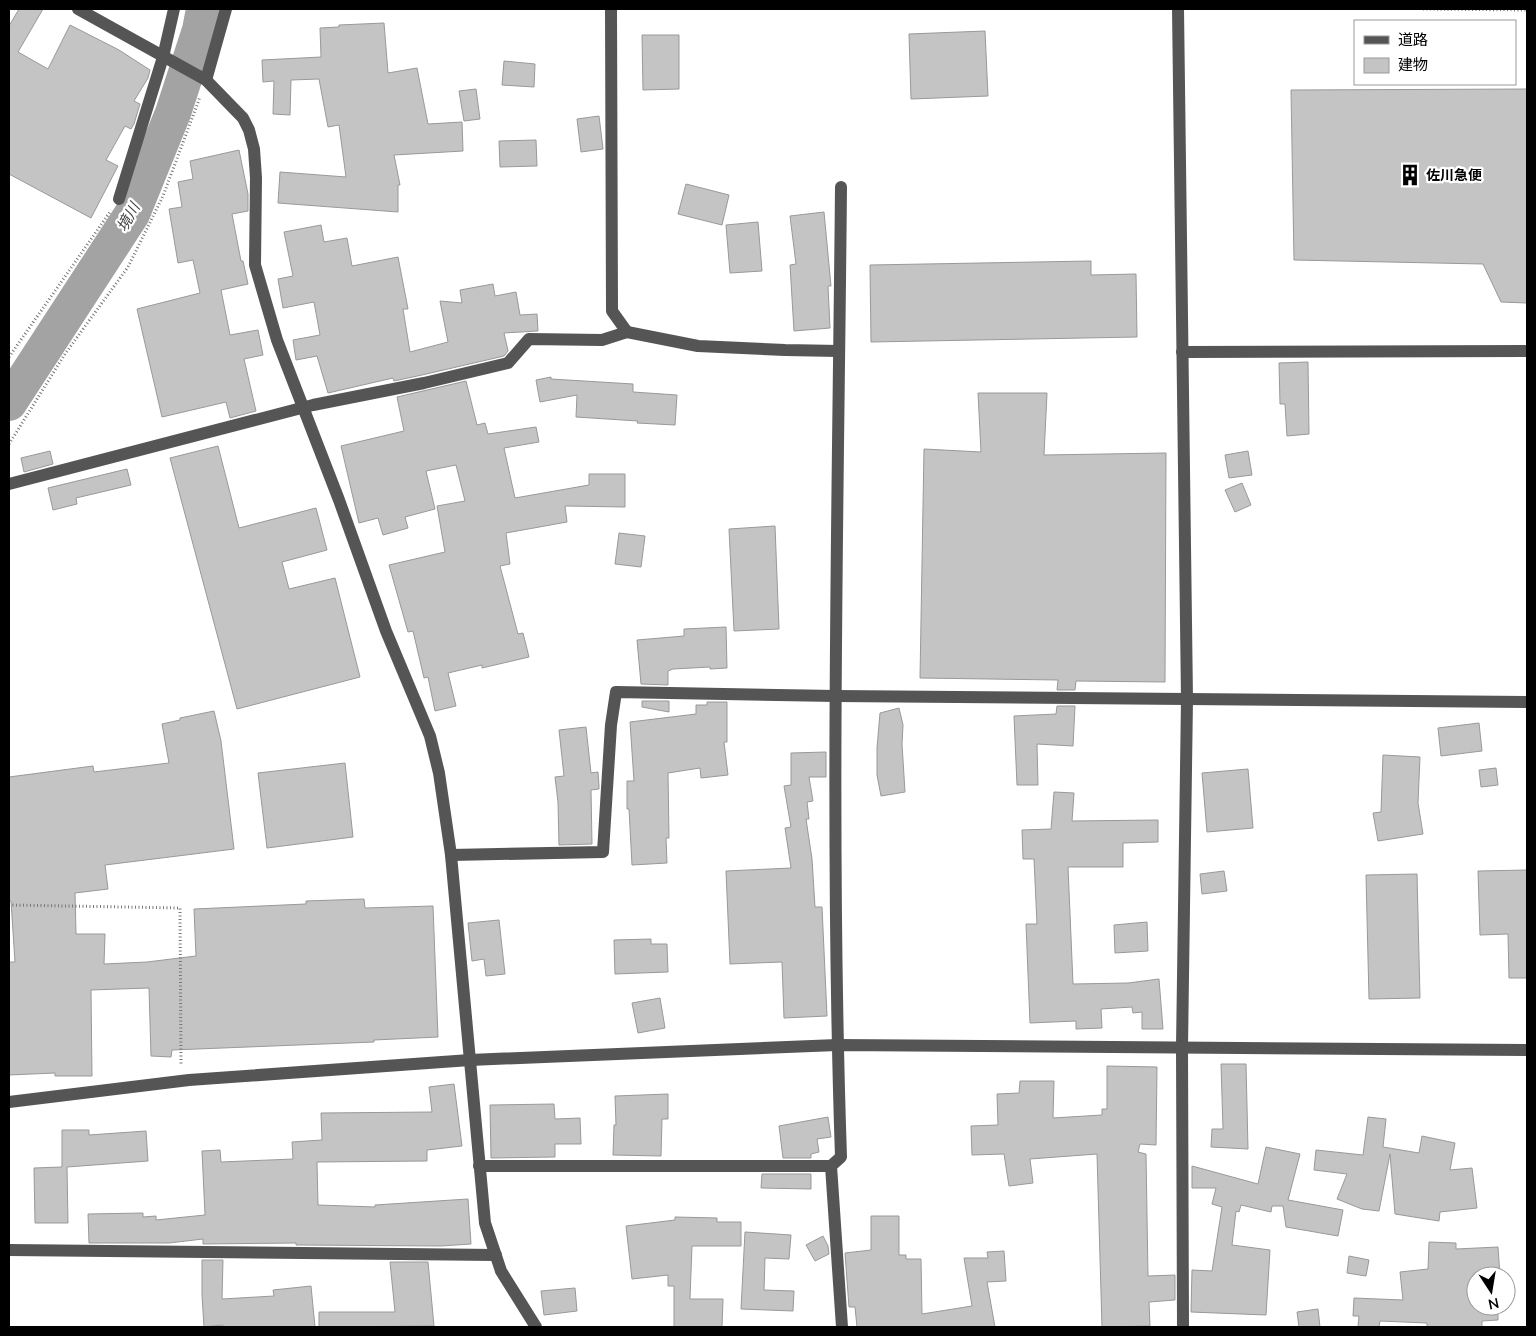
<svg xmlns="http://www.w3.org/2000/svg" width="1536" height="1336" viewBox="0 0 1536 1336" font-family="Mulish,'Noto Sans JP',sans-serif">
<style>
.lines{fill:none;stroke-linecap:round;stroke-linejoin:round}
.river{stroke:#a3a3a3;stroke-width:36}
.building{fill:#c4c4c4;stroke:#999}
.path{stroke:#777;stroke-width:3;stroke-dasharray:1 2.5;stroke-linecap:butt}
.minor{stroke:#555;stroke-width:12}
.labels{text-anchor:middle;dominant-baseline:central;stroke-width:4.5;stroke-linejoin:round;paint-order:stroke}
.poi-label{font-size:14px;font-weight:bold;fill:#000;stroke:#fff;text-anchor:start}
.water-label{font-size:15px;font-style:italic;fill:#444;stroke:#fff}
</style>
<rect width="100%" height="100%" fill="#fff"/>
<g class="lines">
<!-- river -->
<polyline class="river" points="9,403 132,214 173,113 200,30 204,9"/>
</g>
<!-- building -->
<g class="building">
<polygon points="19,9 43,9 18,52 48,69 70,25 119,50 150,70 148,78 134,101 140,104 134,124 131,129 125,126 106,160 118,166 91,218 9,174 9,26"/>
<polygon points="384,23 388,73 417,68 428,124 462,122 463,151 394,155 400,185 398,185 398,212 278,203 280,172 346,177 339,125 328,127 319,79 291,80 290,115 273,114 274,81 263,82 262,60 321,57 320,28 339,27 339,25"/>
<polygon points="985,31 988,96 911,99 909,34"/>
<polygon points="642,35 679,35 679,89 643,90"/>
<polygon points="504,61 535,64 534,87 502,85"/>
<polygon points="476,89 480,119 464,121 459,91"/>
<polygon points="1527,89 1527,303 1501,302 1483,264 1294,260 1291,90"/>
<polygon points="599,116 603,149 581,152 577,119"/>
<polygon points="536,140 537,166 500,167 499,141"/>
<polygon points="239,150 248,194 248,211 232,214 241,261 243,261 248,284 221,290 230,335 258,330 263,355 244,359 256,411 230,418 226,402 162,417 137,309 200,293 193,260 178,263 169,209 182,207 178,182 193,179 190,161"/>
<polygon points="686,184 729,195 722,225 678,214"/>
<polygon points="824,212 831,286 828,286 830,328 794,331 790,265 796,264 790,216"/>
<polygon points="758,222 762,271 730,273 726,225"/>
<polygon points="321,225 324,242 347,238 352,266 398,257 408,309 403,309 410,352 448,342 440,301 462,303 460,290 493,284 495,296 516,292 520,315 537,314 538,331 504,333 508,351 504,356 422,375 394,381 393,378 328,393 317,356 296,360 293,340 320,335 314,302 283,308 278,279 293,276 284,232"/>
<polygon points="1091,261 1091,275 1136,274 1137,337 871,342 870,265"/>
<polygon points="1308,362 1309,434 1287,436 1285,404 1280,404 1279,363"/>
<polygon points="551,377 551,379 633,384 633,392 677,395 675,425 637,423 638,421 576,417 577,395 540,402 536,380"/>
<polygon points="466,381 477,425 485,423 488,434 536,427 539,442 504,448 515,498 589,485 589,474 625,474 625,507 565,506 567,522 506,533 510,564 500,566 518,634 523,633 529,657 482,668 482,665 448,673 456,706 435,711 428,677 424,678 413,631 408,632 389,565 445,552 437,506 465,501 456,465 426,471 435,509 405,517 408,528 383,535 378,518 359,523 341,446 404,431 397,397"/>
<polygon points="978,393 1047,393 1044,455 1166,453 1165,682 1076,681 1075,690 1057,690 1058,680 920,678 924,449 981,452"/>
<polygon points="218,446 239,528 316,508 327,550 282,562 289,589 335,578 360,677 237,709 170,458"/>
<polygon points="50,451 53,464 24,472 21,458"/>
<polygon points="1248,451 1252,475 1229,478 1225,455"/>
<polygon points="127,469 131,485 76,498 77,504 53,510 48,488"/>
<polygon points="1242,483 1251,505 1235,512 1225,490"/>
<polygon points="775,526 779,629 734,631 729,529"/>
<polygon points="619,533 645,536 641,567 615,564"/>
<polygon points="726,627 727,668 710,669 710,667 673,669 668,671 668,685 641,684 637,640 684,636 684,629"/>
<polygon points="642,701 669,701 669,712 642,707"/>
<polygon points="707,702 727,702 727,742 724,742 728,775 701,778 700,768 668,773 669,838 666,838 667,863 632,865 629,809 627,809 627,781 634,781 630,722 696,714 696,705 707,705"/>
<polygon points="1057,706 1075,706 1073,746 1037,744 1038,785 1017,785 1014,716 1056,714"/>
<polygon points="899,708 903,725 902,744 905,792 881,796 877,775 877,748 880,713"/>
<polygon points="214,711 221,741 234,849 105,865 108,889 75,893 76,934 105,934 104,964 147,962 196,956 194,909 306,904 306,901 364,899 365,908 433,906 438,1037 374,1040 374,1042 172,1050 171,1057 151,1056 149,988 91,990 92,1076 55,1076 55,1073 9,1075 9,962 15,962 11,901 9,901 9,777 93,766 94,772 169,763 162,724 180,720 180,718"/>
<polygon points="1479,723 1482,751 1441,756 1438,728"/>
<polygon points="586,727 591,773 598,772 599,786 599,789 591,790 592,844 559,845 558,802 555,777 564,776 559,730"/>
<polygon points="826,752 826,777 809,777 813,801 807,802 809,819 806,819 812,859 815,907 822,907 827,1016 784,1018 782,962 730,964 726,871 791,868 785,828 791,827 784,786 791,785 791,753"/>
<polygon points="1383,755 1420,757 1418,803 1423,834 1378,841 1373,813 1381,812"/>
<polygon points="345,763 353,837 267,848 258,773"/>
<polygon points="1496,768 1498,785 1481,787 1479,770"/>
<polygon points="1248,769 1253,828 1207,832 1202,773"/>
<polygon points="1054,792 1074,793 1072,821 1158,820 1158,842 1123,843 1123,867 1068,867 1073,984 1128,983 1159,979 1163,1029 1142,1029 1142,1012 1133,1013 1132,1007 1101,1009 1102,1028 1076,1029 1076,1021 1030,1023 1026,924 1037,924 1034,859 1023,859 1022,830 1051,829"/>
<polygon points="1527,870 1527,978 1509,978 1508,934 1480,935 1478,871"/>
<polygon points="1224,871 1227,891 1202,894 1200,874"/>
<polygon points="1417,874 1420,998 1369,999 1366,875"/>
<polygon points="499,920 505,974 486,976 484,959 472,961 468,923"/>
<polygon points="1147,922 1148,951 1115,953 1114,925"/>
<polygon points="651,939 651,944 667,944 668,972 615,974 614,940"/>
<polygon points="660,998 665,1028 638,1033 632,1003"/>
<polygon points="1221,1064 1246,1064 1248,1149 1211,1147 1212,1129 1223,1129"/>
<polygon points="1107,1066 1157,1067 1156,1145 1140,1144 1138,1152 1146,1154 1148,1276 1175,1275 1175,1300 1149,1302 1150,1326 1102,1327 1097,1154 1030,1159 1033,1183 1009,1186 1004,1154 972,1155 971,1126 998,1125 997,1094 1019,1093 1020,1081 1054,1081 1053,1118 1102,1115 1102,1109 1107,1109"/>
<polygon points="454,1084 462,1146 427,1150 427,1161 317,1162 318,1205 375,1207 375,1205 468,1199 471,1244 441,1246 296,1245 296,1243 203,1244 203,1239 169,1243 89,1243 88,1214 143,1213 143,1217 156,1216 156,1220 205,1215 202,1151 220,1150 221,1162 293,1159 292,1142 322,1140 321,1113 432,1112 429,1087"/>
<polygon points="668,1094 668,1119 662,1119 661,1156 613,1155 614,1125 616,1125 615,1096"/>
<polygon points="554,1104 555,1119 580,1118 581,1144 555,1144 555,1157 491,1158 490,1105"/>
<polygon points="828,1117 831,1137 817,1139 819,1152 811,1154 811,1158 783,1158 779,1126"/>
<polygon points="1368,1117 1386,1119 1383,1147 1419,1153 1422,1136 1455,1143 1450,1170 1472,1168 1477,1208 1440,1212 1439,1221 1395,1214 1390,1154 1379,1211 1362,1209 1337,1199 1347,1174 1314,1170 1316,1150 1363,1155"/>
<polygon points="62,1130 89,1130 89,1135 146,1131 148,1161 67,1167 68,1223 35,1223 34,1168 62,1167"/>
<polygon points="1266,1147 1300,1154 1288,1200 1343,1210 1338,1236 1286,1227 1283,1206 1272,1206 1271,1212 1241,1205 1239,1212 1236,1211 1232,1245 1270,1250 1266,1315 1191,1312 1192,1270 1212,1271 1222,1207 1212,1204 1216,1188 1192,1188 1192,1166 1258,1184"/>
<polygon points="762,1174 811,1174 811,1189 761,1188"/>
<polygon points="871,1216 899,1216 899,1255 906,1255 906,1259 921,1259 922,1314 972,1306 964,1258 988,1258 987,1252 1004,1251 1006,1281 987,1282 995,1327 857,1327 855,1307 849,1307 845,1253 871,1250"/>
<polygon points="675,1217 717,1218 717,1222 741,1222 741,1246 692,1246 690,1299 723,1299 722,1327 674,1327 674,1286 668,1286 668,1275 632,1279 626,1226 675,1220"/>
<polygon points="745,1232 791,1235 789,1259 765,1258 764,1290 794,1291 793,1311 741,1309"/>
<polygon points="823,1236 828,1246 829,1254 815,1261 806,1245"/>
<polygon points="1429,1242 1456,1243 1456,1249 1498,1247 1500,1276 1476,1276 1476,1306 1498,1306 1498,1320 1482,1321 1482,1327 1427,1327 1427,1323 1380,1321 1379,1327 1358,1327 1359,1316 1353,1316 1354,1298 1403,1300 1400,1272 1428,1269"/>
<polygon points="1349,1256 1369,1260 1366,1276 1347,1273"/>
<polygon points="202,1260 223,1260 222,1299 274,1296 273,1290 311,1286 315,1327 223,1327 223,1325 204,1327 202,1295"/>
<polygon points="390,1262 428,1262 434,1326 319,1327 319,1312 395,1312"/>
<polygon points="575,1288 577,1311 544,1315 541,1291"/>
<polygon points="1318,1309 1320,1327 1299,1327 1297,1312"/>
</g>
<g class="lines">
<!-- path -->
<g class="path">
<polyline points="1423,9 1527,10"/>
<polyline points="9,357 110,212"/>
<polyline points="9,444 65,354 128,267 163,196 200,97"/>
<polyline points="9,905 180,908 181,1065"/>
</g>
<!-- minor -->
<g class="minor">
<polyline points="78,9 206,80 243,118 249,130 254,149 256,178 255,265 277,340 339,500 386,631 430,736 439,773 451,855 485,1223 501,1271 536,1327"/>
<polyline points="611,9 612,311 627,332"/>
<polyline points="1178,9 1187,699 1182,1047 1183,1327"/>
<polyline points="206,80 226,9"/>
<path d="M841,187C838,511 830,834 841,1157L831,1166L842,1327"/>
<polyline points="119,199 163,57 174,9"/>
<polyline points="1182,352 1527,351"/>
<polyline points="9,484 313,405 424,383 508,363 529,339 602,340 627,332 698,346 785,350 839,351"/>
<polyline points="451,855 603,852 611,725 616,692 836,696 1527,702"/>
<polyline points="9,1102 189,1080 470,1060 837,1045 1527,1050"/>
<polyline points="479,1166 831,1166"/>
<polyline points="9,1250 496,1255"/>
</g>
</g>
<!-- icons -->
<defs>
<g id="building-bare" transform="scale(1.725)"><path d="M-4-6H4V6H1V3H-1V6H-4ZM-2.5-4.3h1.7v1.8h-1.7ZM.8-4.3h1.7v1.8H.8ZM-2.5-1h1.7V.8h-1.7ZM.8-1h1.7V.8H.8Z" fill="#000" stroke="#fff" stroke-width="2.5" paint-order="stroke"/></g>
</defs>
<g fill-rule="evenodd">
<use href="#building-bare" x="1410" y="175"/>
</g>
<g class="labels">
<!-- poi labels -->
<g class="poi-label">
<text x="1426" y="175">佐川急便</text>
</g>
<!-- water labels -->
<g class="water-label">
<text transform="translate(128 217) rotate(-61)">境川</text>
</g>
</g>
<!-- border -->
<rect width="1536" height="1336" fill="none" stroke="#000000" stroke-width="20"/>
<!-- legend -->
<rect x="1354" y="20" width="162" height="65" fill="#ffffff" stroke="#999999"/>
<rect x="1364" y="36" width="25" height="8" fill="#555555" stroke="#999999"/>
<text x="1398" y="45" font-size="15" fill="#000000">道路</text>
<rect x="1364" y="58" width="25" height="15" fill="#c4c4c4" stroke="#999999"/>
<text x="1398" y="70" font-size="15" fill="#000000">建物</text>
<!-- north arrow -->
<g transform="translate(1491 1291) rotate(168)"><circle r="24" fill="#ffffff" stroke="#999999"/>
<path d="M0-4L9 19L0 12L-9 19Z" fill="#000000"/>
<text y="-8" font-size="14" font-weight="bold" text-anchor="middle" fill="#000000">N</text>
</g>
</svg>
